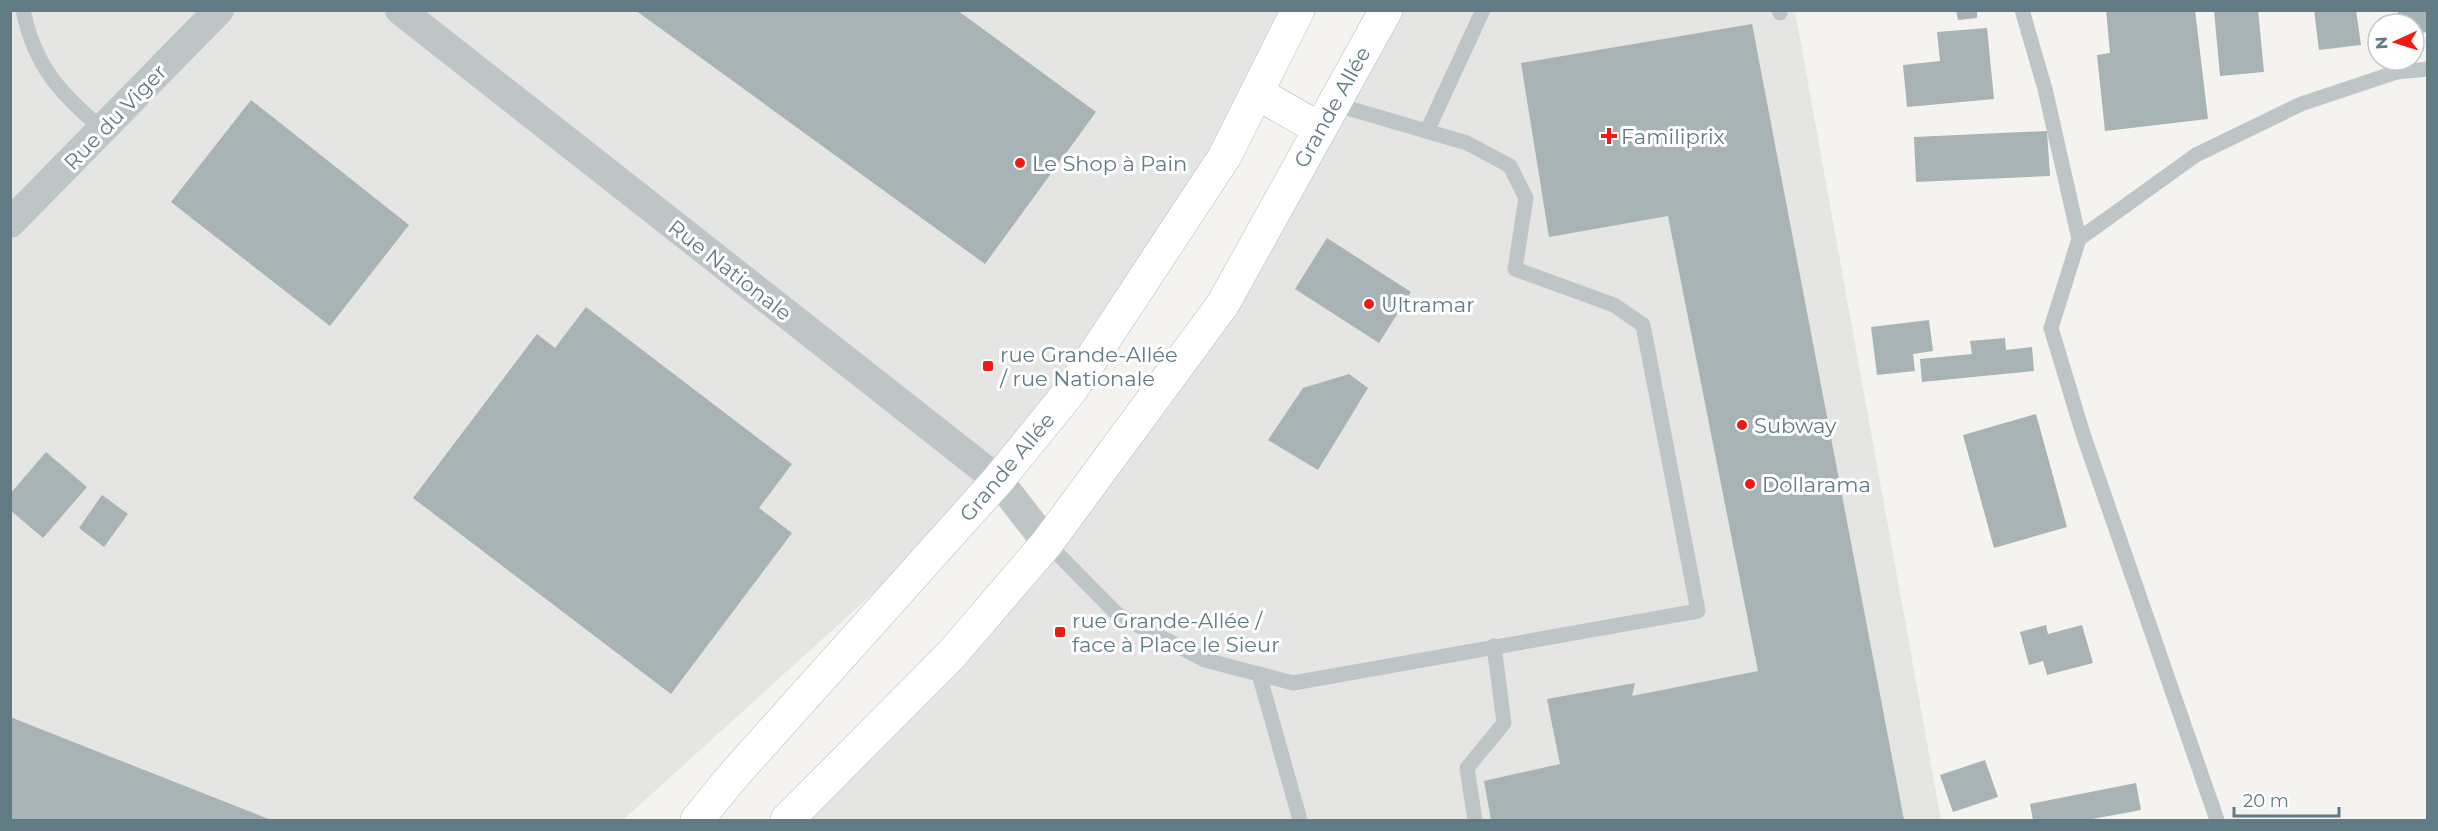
<svg xmlns="http://www.w3.org/2000/svg" width="2438" height="831" viewBox="0 0 2438 831" font-family="Montserrat,sans-serif">
<style>
.built{fill:#e5e5e3}
.building{fill:#a7b3b5}
.lines{fill:none;stroke-linecap:round;stroke-linejoin:round}
.secondary-casing{stroke:#b0b9bb;stroke-width:34}
.lane{stroke:#bec5c7;stroke-width:15}
.street{stroke:#bec5c7;stroke-width:30}
.secondary{stroke:#fff;stroke-width:33}
.poi-dot{fill:#f21912;stroke:#fff;stroke-width:2}
.labels{text-anchor:middle;dominant-baseline:central;stroke-width:6;stroke-linejoin:round;paint-order:stroke}
.street-label{font-size:21px;fill:#607b83;stroke:#fff}
.poi-label{font-size:21px;fill:#607b83;stroke:#fff;text-anchor:start}
</style>
<rect width="100%" height="100%" fill="#f4f3ef"/>
<!-- built -->
<g class="built">
<polygon points="10,11 1298,11 1225,156 998,480 623,820 11,820"/>
<polygon points="1386,11 1795,11 1941,820 787,820 951,655 1223,304"/>
</g>
<!-- building -->
<g class="building">
<polygon points="635,10 957,10 1096,112 985,264"/>
<polygon points="1956,10 1977,10 1977,18 1958,20"/>
<polygon points="2106,10 2195,10 2208,119 2105,131 2097,55 2110,53"/>
<polygon points="2214,10 2258,10 2264,72 2220,76"/>
<polygon points="2314,10 2356,10 2361,45 2319,50"/>
<polygon points="2398,10 2428,10 2428,32 2414,34 2414,24 2399,24"/>
<polygon points="1752,24 1904,820 1491,820 1484,781 1560,764 1547,699 1635,683 1632,696 1758,671 1668,216 1549,237 1521,63"/>
<polygon points="1987,28 1994,99 1907,107 1903,65 1940,61 1937,32"/>
<polygon points="251,100 409,225 330,326 171,202"/>
<polygon points="2047,131 2050,176 1916,182 1914,137"/>
<polygon points="1327,238 1411,292 1379,343 1295,289"/>
<polygon points="586,307 792,464 759,508 792,533 671,694 413,498 537,334 555,348"/>
<polygon points="1929,320 1933,351 1913,354 1915,371 1877,375 1871,327"/>
<polygon points="2005,338 2006,350 2032,347 2034,371 1922,382 1920,359 1972,354 1970,341"/>
<polygon points="1349,374 1368,388 1318,470 1268,440 1303,388"/>
<polygon points="2036,414 2067,527 1994,548 1963,435"/>
<polygon points="46,452 87,487 43,538 10,510 10,494"/>
<polygon points="102,495 128,514 104,547 79,528"/>
<polygon points="2046,625 2048,634 2082,625 2093,663 2047,675 2043,661 2029,665 2020,632"/>
<polygon points="10,717 271,820 10,820"/>
<polygon points="1985,760 1998,797 1953,812 1940,775"/>
<polygon points="2136,783 2141,810 2087,820 2033,820 2030,804"/>
</g>
<g class="lines">
<!-- secondary casing -->
<g class="secondary-casing">
<g id="secondary">
<polyline points="1257,93 1320,129"/>
<polyline points="697,820 732,777 998,480 1071,390 1225,156 1298,10"/>
<polyline points="787,820 951,655 1047,543 1223,304 1386,10"/>
</g>
</g>
<!-- lane -->
<g class="lane">
<path d="M23,10C35,67 60,93 102,129"/>
<polyline points="1779,10 1780,13"/>
<polyline points="2022,10 2045,89 2079,239"/>
<polyline points="1427,131 1483,10"/>
<polyline points="1047,543 1118,615 1205,660 1293,683 1698,611 1643,325 1614,305 1515,269 1526,198 1510,166 1467,143 1334,104"/>
<polyline points="1259,674 1300,820"/>
<polyline points="1475,820 1467,768 1504,723 1494,646"/>
<polyline points="2217,820 2083,434 2051,328 2079,239 2196,155 2301,104 2397,72 2428,69"/>
</g>
<!-- street -->
<g class="street">
<polyline points="400,10 998,480 1047,543"/>
<polyline points="10,223 219,10"/>
</g>
<!-- secondary -->
<use href="#secondary" class="secondary"/>
</g>
<!-- markers -->
<g class="poi-dot">
<path d="M1606 127h6v6h6v6h-6v6h-6v-6h-6v-6h6z"/>
<circle cx="1020" cy="163" r="6"/>
<circle cx="1369" cy="304" r="6"/>
<rect x="982" y="360" width="12" height="12" rx="3"/>
<circle cx="1742" cy="425" r="6"/>
<circle cx="1750" cy="484" r="6"/>
<rect x="1054" y="626" width="12" height="12" rx="3"/>
</g>
<g class="labels">
<!-- street labels -->
<g class="street-label">
<text transform="translate(1332 107) rotate(-61)">Grande Allée</text>
<text transform="translate(115 117) rotate(-46)">Rue du Viger</text>
<text transform="translate(730 270) rotate(38)">Rue Nationale</text>
<text transform="translate(1007 467) rotate(-50)">Grande Allée</text>
</g>
<!-- poi labels -->
<g class="poi-label">
<text x="1621" y="136">Familiprix</text>
<text x="1032" y="163">Le Shop à Pain</text>
<text x="1381" y="304">Ultramar</text>
<text x="1000" y="354">rue Grande-Allée<tspan x="1000" dy="24">/ rue Nationale</tspan></text>
<text x="1754" y="425">Subway</text>
<text x="1762" y="484">Dollarama</text>
<text x="1072" y="620">rue Grande-Allée /<tspan x="1072" dy="24">face à Place le Sieur</tspan></text>
</g>
</g>
<!-- border -->
<rect width="2438" height="831" fill="none" stroke="#607b83" stroke-width="24"/>
<!-- north arrow -->
<g transform="translate(2396 42) rotate(266)"><circle r="28" fill="#ffffff" stroke="#bfcacd" stroke-width="1.5"/>
<path d="M0-4.5L10 22L0 15L-10 22Z" fill="#f21912"/>
<text y="-9" font-size="16" font-weight="bold" text-anchor="middle" fill="#607b83">N</text>
</g>
<!-- scale -->
<path d="M2234 807v9h105v-9" fill="none" stroke="#607b83" stroke-width="3"/>
<text x="2243" y="807" font-size="18" fill="#607b83" stroke="#ffffff" stroke-width="4.5" paint-order="stroke">20 m</text>
</svg>
